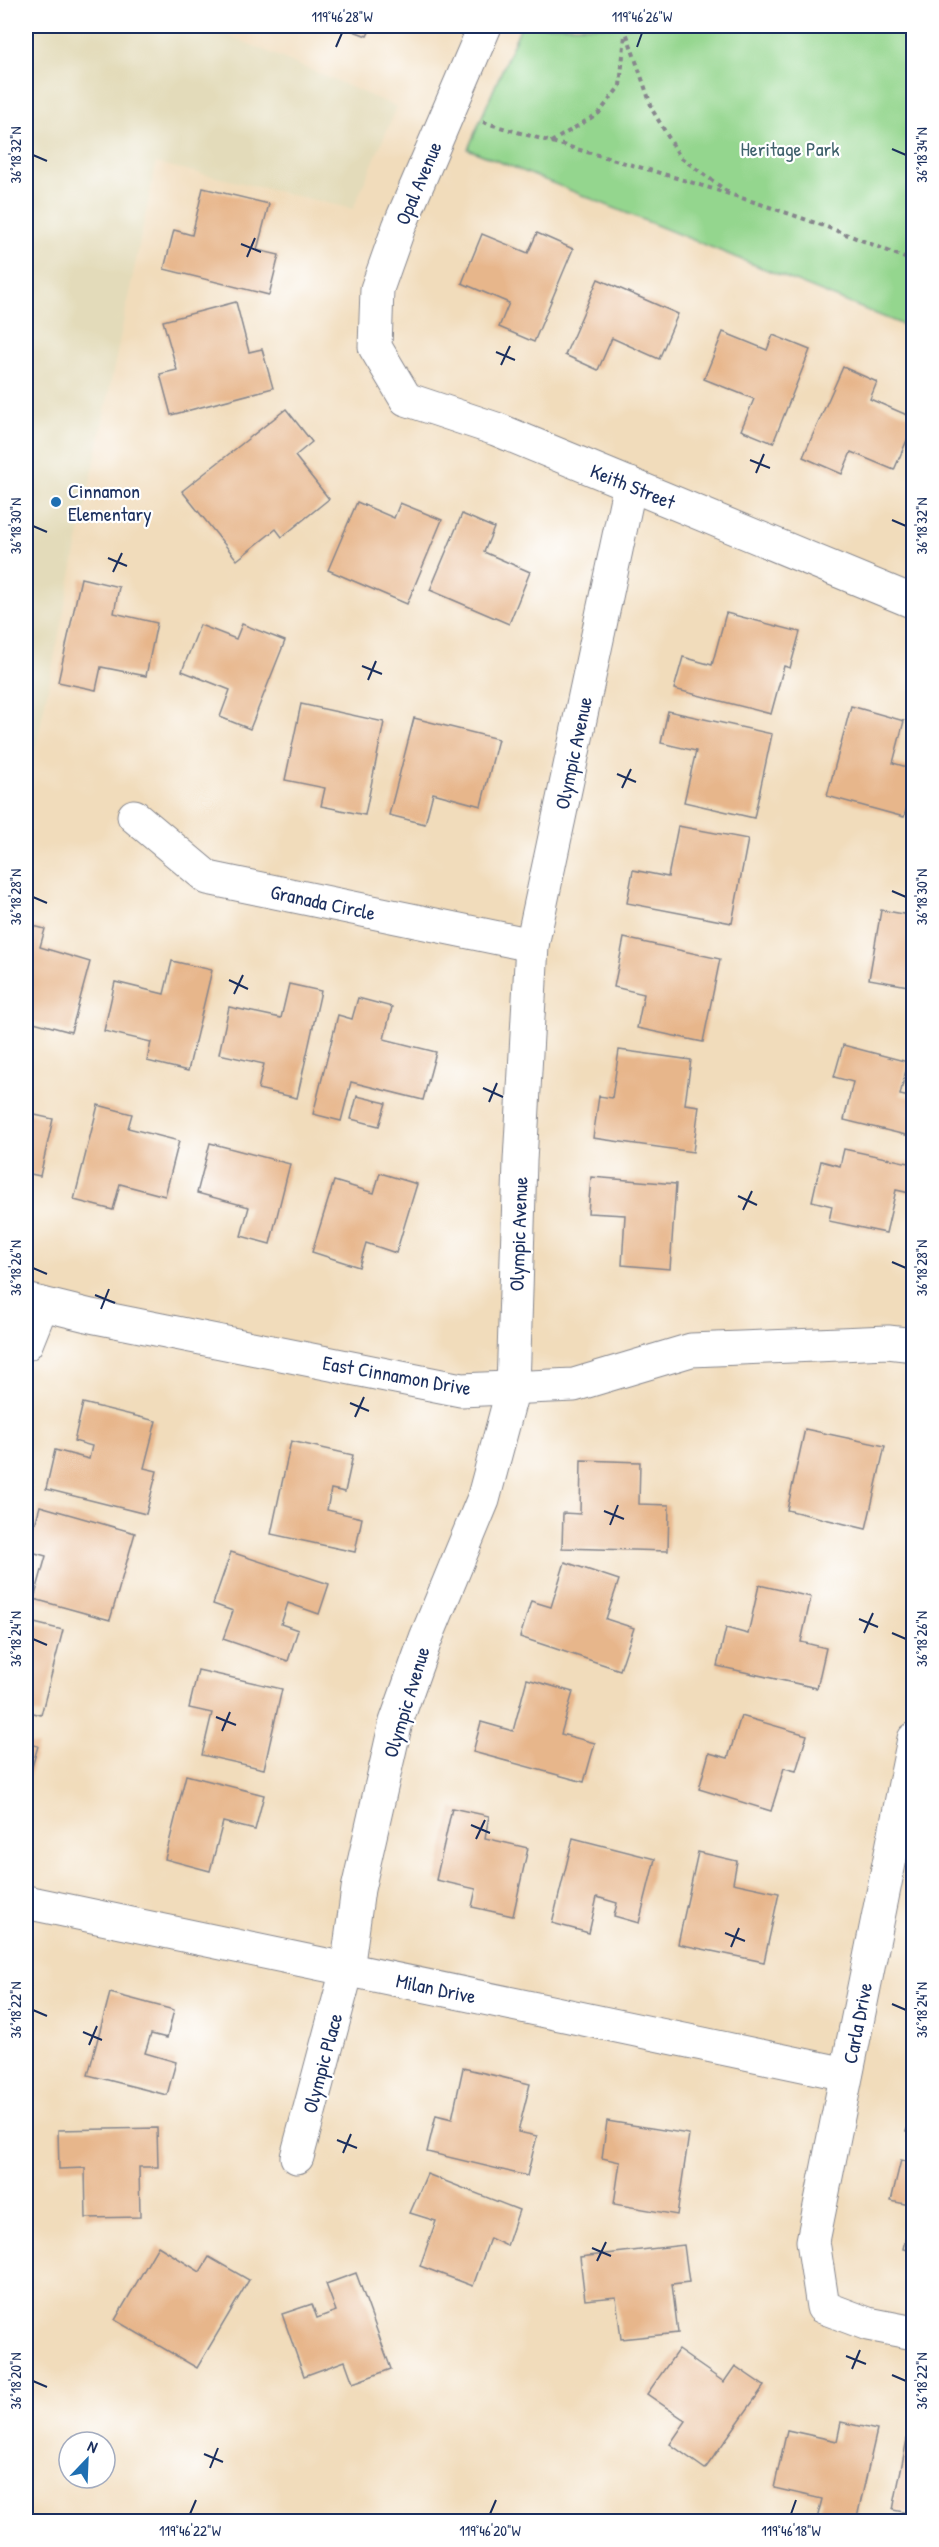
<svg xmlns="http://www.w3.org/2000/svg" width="939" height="2547" viewBox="0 0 939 2547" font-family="'Patrick Hand',sans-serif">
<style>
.built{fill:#e3dbba}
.green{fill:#94d68e;stroke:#588276;stroke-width:1.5}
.building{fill:#e7b68b}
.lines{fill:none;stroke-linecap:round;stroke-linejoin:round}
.minor-casing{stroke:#86868c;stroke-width:35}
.tertiary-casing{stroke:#86868c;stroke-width:35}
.path{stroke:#86868c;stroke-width:4;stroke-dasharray:4.5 4.5;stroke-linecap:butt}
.minor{stroke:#fff;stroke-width:33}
.tertiary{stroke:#fff;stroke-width:33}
.ticks{fill:none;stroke:#1b2f5e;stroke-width:2}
.poi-dot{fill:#1f6fb2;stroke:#fff;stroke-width:2}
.labels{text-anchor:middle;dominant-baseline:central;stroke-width:4.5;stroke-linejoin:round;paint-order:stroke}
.park-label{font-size:20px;fill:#3f616c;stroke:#fff}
.street-label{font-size:20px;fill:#1b2f5e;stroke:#fff}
.poi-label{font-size:20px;fill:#1b2f5e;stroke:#fff;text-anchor:start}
.neatline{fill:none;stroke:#1b2f5e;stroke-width:2}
.ticks-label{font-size:15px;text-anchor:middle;fill:#1b2f5e}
</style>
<rect width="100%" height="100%" fill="#fff"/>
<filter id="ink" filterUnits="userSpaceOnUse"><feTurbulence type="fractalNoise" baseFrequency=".0167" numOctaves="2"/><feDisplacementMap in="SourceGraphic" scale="12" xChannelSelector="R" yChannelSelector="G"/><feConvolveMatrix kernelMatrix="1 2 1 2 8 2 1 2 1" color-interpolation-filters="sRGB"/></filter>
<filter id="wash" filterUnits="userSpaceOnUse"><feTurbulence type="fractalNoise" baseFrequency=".008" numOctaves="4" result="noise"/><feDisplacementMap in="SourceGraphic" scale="24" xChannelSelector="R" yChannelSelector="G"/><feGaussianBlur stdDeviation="1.35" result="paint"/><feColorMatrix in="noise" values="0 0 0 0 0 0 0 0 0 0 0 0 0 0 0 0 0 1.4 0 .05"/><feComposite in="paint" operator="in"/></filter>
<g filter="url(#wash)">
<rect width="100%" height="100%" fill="#f1dcbb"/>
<!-- built -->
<polygon class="built" points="26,26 207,26 397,107 353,209 156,163 26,795"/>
<!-- green -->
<polygon class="green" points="521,26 913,26 913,329 468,149"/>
<g id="blocks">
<!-- building -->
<g class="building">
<polygon points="340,26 372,26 367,36"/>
<polygon points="203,188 269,204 257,250 279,255 269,295 164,269 174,230 192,235"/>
<polygon points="537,233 573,249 534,342 499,327 509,303 462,283 482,234 528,253"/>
<polygon points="598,279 678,314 659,359 612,338 598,370 565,355"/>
<polygon points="236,302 249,352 262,349 273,388 171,415 160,374 177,370 163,321"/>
<polygon points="723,332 767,350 773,335 810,350 773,443 741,430 754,399 704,379"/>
<polygon points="843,367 877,382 870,399 914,418 914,424 894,470 851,452 842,474 803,457"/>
<polygon points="286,409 312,442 295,456 329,499 282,537 276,529 237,560 182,491"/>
<polygon points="357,502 394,518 400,503 442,520 407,604 328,570"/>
<polygon points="462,514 494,528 484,552 530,572 509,624 430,590"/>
<polygon points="81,578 119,587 114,613 157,623 146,676 101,667 96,690 58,682"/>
<polygon points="726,613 800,632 790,668 784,666 771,714 674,689 683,657 712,665"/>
<polygon points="242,624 285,641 250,729 220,717 230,690 182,671 200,625 236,639"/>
<polygon points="301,704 384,722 365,815 321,806 325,788 285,780"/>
<polygon points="851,706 904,721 893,763 914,769 914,781 904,817 827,796"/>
<polygon points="668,711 772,734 754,818 684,802 696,751 661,743"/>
<polygon points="414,718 498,739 481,806 433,793 425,824 389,815"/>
<polygon points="678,826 748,839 732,923 627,903 633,870 668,877"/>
<polygon points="881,910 914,916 914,987 869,979"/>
<polygon points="26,924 45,929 40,947 90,962 71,1032 26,1020"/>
<polygon points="624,938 720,959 703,1042 637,1028 644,994 614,987"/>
<polygon points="172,961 212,970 188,1071 147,1061 151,1042 104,1031 115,982 164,994"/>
<polygon points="289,984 321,991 297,1098 258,1089 264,1064 219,1054 229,1007 281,1018"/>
<polygon points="358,998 392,1007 384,1039 436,1052 423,1100 351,1082 341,1121 313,1114 338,1015 352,1019"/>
<polygon points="843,1045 908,1062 900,1095 914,1098 914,1137 844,1120 853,1082 834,1077"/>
<polygon points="619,1050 691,1060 685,1104 699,1106 693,1152 593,1138 599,1096 612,1098"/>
<polygon points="357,1096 386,1103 379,1126 351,1119"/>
<polygon points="98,1105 132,1114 128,1128 179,1141 165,1196 120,1184 113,1210 74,1200"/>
<polygon points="26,1113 53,1119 40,1176 26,1173"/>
<polygon points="210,1143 290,1164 270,1244 241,1236 249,1207 197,1193"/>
<polygon points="844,1149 914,1164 914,1194 896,1190 886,1233 829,1221 832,1206 812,1201 821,1161 840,1166"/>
<polygon points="380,1173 417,1184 396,1253 366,1243 359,1267 312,1252 334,1181 374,1193"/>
<polygon points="591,1177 676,1184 670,1269 622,1265 625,1215 588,1213"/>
<polygon points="83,1403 156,1421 144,1468 157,1471 146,1514 46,1489 55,1450 89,1459 92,1446 74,1441"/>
<polygon points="805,1429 885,1446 866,1529 787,1510"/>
<polygon points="291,1441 353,1455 345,1492 331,1489 327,1510 362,1518 355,1552 271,1534"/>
<polygon points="581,1460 640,1462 639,1504 669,1505 668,1551 562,1548 563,1513 580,1514"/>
<polygon points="40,1506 135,1533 110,1620 34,1599 46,1556 28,1551"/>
<polygon points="231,1552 329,1584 319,1614 288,1603 281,1624 298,1630 288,1661 223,1639 233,1611 213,1604"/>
<polygon points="565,1562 619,1580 606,1619 634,1628 620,1670 520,1637 531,1601 551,1607"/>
<polygon points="759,1585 811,1597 801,1642 826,1648 817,1688 717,1666 726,1628 748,1634"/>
<polygon points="26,1621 63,1630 41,1715 26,1711"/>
<polygon points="198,1670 282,1689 264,1769 202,1755 212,1713 189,1708"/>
<polygon points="527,1679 573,1692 561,1734 595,1743 584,1782 473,1752 481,1722 513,1731"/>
<polygon points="741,1716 807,1735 796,1771 784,1768 771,1811 699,1789 709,1753 728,1758"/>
<polygon points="26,1743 38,1746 26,1788"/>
<polygon points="186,1775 264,1795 255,1830 223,1822 210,1871 165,1859"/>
<polygon points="452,1808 489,1816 485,1838 528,1848 513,1916 472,1907 476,1889 436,1880"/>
<polygon points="573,1838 655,1859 639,1923 614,1916 617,1903 597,1897 589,1933 552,1923"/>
<polygon points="698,1852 737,1861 733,1883 779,1893 764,1962 678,1944"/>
<polygon points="110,1993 174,2010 167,2038 151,2034 145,2053 176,2062 167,2095 88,2075"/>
<polygon points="463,2068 530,2084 518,2132 537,2136 527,2176 427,2152 436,2115 452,2119"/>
<polygon points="913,2109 914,2109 914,2134 906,2132"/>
<polygon points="607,2121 689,2134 677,2215 614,2204 620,2162 602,2158"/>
<polygon points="157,2128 158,2167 139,2167 140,2217 86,2218 85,2168 59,2169 58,2130"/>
<polygon points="901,2160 914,2163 914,2206 891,2201"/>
<polygon points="427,2174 519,2210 507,2246 490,2238 473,2286 420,2266 436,2221 410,2213"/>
<polygon points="913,2207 914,2208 914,2251 903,2249"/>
<polygon points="684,2245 689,2282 672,2284 678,2333 621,2339 616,2297 585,2300 580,2257"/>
<polygon points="158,2246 200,2272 209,2257 249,2280 197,2368 115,2320"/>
<polygon points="356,2273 391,2369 353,2383 345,2361 304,2376 282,2314 312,2304 317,2318 336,2311 326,2284"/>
<polygon points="678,2350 724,2382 735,2366 764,2386 705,2469 670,2444 686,2421 647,2394"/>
<polygon points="841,2422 877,2430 856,2522 829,2522 817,2519 822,2499 774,2488 787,2430 837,2441"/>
<polygon points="907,2439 914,2440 914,2514 893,2510"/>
</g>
</g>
</g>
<g filter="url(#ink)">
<use href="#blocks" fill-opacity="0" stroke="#86868c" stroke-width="1.5"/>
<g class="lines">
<!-- minor casing -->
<g class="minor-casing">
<g id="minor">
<polyline points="485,26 399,227 377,289 375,347 406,399 496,429 914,602"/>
<polyline points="134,816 208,878 532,945"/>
<polyline points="26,1344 42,1304"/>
<polyline points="914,1739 813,2241 823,2307 868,2324 914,2333"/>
<polyline points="26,1902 846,2074"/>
<polyline points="297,2157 347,1970 358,1889 396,1722 426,1638 483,1500 513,1388 520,1161 532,945 630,484"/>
</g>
</g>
<!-- tertiary casing -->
<g class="tertiary-casing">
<polyline id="tertiary" points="26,1300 91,1316 461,1390 574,1385 691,1350 888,1342 914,1345"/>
</g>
<!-- path -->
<g class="path">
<polyline points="624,26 653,111 680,157 728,192"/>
<path d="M483,122C628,165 775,201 914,262"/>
<polyline points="551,142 599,113 620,86 625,35"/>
</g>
<!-- minor -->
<use href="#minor" class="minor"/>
<!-- tertiary -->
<use href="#tertiary" class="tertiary"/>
</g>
</g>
<!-- ticks -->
<path class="ticks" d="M336,47L342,33M637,47L642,33M892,149L906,155M33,155L47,161M241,244L261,252M247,257L255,238M496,352L515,360M501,365L510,346M750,460L770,468M756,473L764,454M892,520L906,526M33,526L47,532M108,558L127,566M113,572L122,553M362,666L382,674M368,680L376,661M617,774L636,782M622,788L631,769M892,891L906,897M33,897L47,903M229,980L248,989M234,994L243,975M483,1088L503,1097M489,1102L497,1083M738,1196L757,1205M743,1210L752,1191M892,1262L906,1268M33,1268L47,1274M95,1295L115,1303M101,1309L109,1289M350,1403L369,1411M355,1417L364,1397M604,1511L624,1519M610,1525L618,1505M859,1619L878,1627M864,1633L873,1613M892,1633L906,1639M33,1639L47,1645M216,1717L236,1725M222,1731L230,1712M471,1825L490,1833M476,1839L485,1820M725,1933L745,1941M731,1947L739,1928M892,2004L906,2010M33,2010L47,2016M83,2032L102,2040M89,2045L97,2026M337,2140L357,2148M343,2153L351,2134M592,2248L611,2256M597,2261L606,2242M846,2356L866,2364M852,2369L860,2350M892,2375L906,2381M33,2381L47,2387M204,2454L223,2462M210,2468L218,2448M190,2514L196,2500M490,2514L496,2500M791,2514L796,2500"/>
<!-- markers -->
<circle class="poi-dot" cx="56" cy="502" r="6"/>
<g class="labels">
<!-- park labels -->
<g class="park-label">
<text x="790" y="148">Heritage Park</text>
</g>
<!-- street labels -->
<g class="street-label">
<text transform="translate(418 183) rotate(-67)">Opal Avenue</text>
<text transform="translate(633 486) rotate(22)">Keith Street</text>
<text transform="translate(573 753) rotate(-78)">Olympic Avenue</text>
<text transform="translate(323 902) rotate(12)">Granada Circle</text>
<text transform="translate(518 1234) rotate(-88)">Olympic Avenue</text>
<text transform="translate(397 1375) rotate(10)">East Cinnamon Drive</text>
<text transform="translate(406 1702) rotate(-73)">Olympic Avenue</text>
<text transform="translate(436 1988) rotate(12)">Milan Drive</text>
<text transform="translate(857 2023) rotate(-79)">Carla Drive</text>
<text transform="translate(322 2063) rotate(-75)">Olympic Place</text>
</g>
<!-- poi labels -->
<g class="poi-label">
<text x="68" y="490">Cinnamon<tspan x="68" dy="23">Elementary</tspan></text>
</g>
</g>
<!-- margin -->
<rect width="939" height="2547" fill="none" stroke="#fff" stroke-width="66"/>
<!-- north arrow -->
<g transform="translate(87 2460) rotate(23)"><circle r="28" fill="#ffffff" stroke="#a4acbf" stroke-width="1.5"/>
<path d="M0-4.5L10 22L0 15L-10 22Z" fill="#1f6fb2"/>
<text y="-9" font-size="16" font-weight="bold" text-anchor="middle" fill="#1b2f5e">N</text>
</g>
<rect x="33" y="33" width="873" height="2481" class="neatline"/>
<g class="ticks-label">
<text x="342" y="22">119°46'28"W</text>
<text x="642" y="22">119°46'26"W</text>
<text transform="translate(922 155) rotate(-90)" y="5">36°18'34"N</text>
<text transform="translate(16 155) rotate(-90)" y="5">36°18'32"N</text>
<text transform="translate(922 526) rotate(-90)" y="5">36°18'32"N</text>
<text transform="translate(16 526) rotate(-90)" y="5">36°18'30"N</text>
<text transform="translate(922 897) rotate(-90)" y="5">36°18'30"N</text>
<text transform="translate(16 897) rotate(-90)" y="5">36°18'28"N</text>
<text transform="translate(922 1268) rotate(-90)" y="5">36°18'28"N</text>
<text transform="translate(16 1268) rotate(-90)" y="5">36°18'26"N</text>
<text transform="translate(922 1639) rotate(-90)" y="5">36°18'26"N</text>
<text transform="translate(16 1639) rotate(-90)" y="5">36°18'24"N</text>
<text transform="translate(922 2010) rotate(-90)" y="5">36°18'24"N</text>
<text transform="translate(16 2010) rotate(-90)" y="5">36°18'22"N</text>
<text transform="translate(922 2381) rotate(-90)" y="5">36°18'22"N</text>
<text transform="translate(16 2381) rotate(-90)" y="5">36°18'20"N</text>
<text x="190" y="2536">119°46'22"W</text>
<text x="490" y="2536">119°46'20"W</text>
<text x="791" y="2536">119°46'18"W</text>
</g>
</svg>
